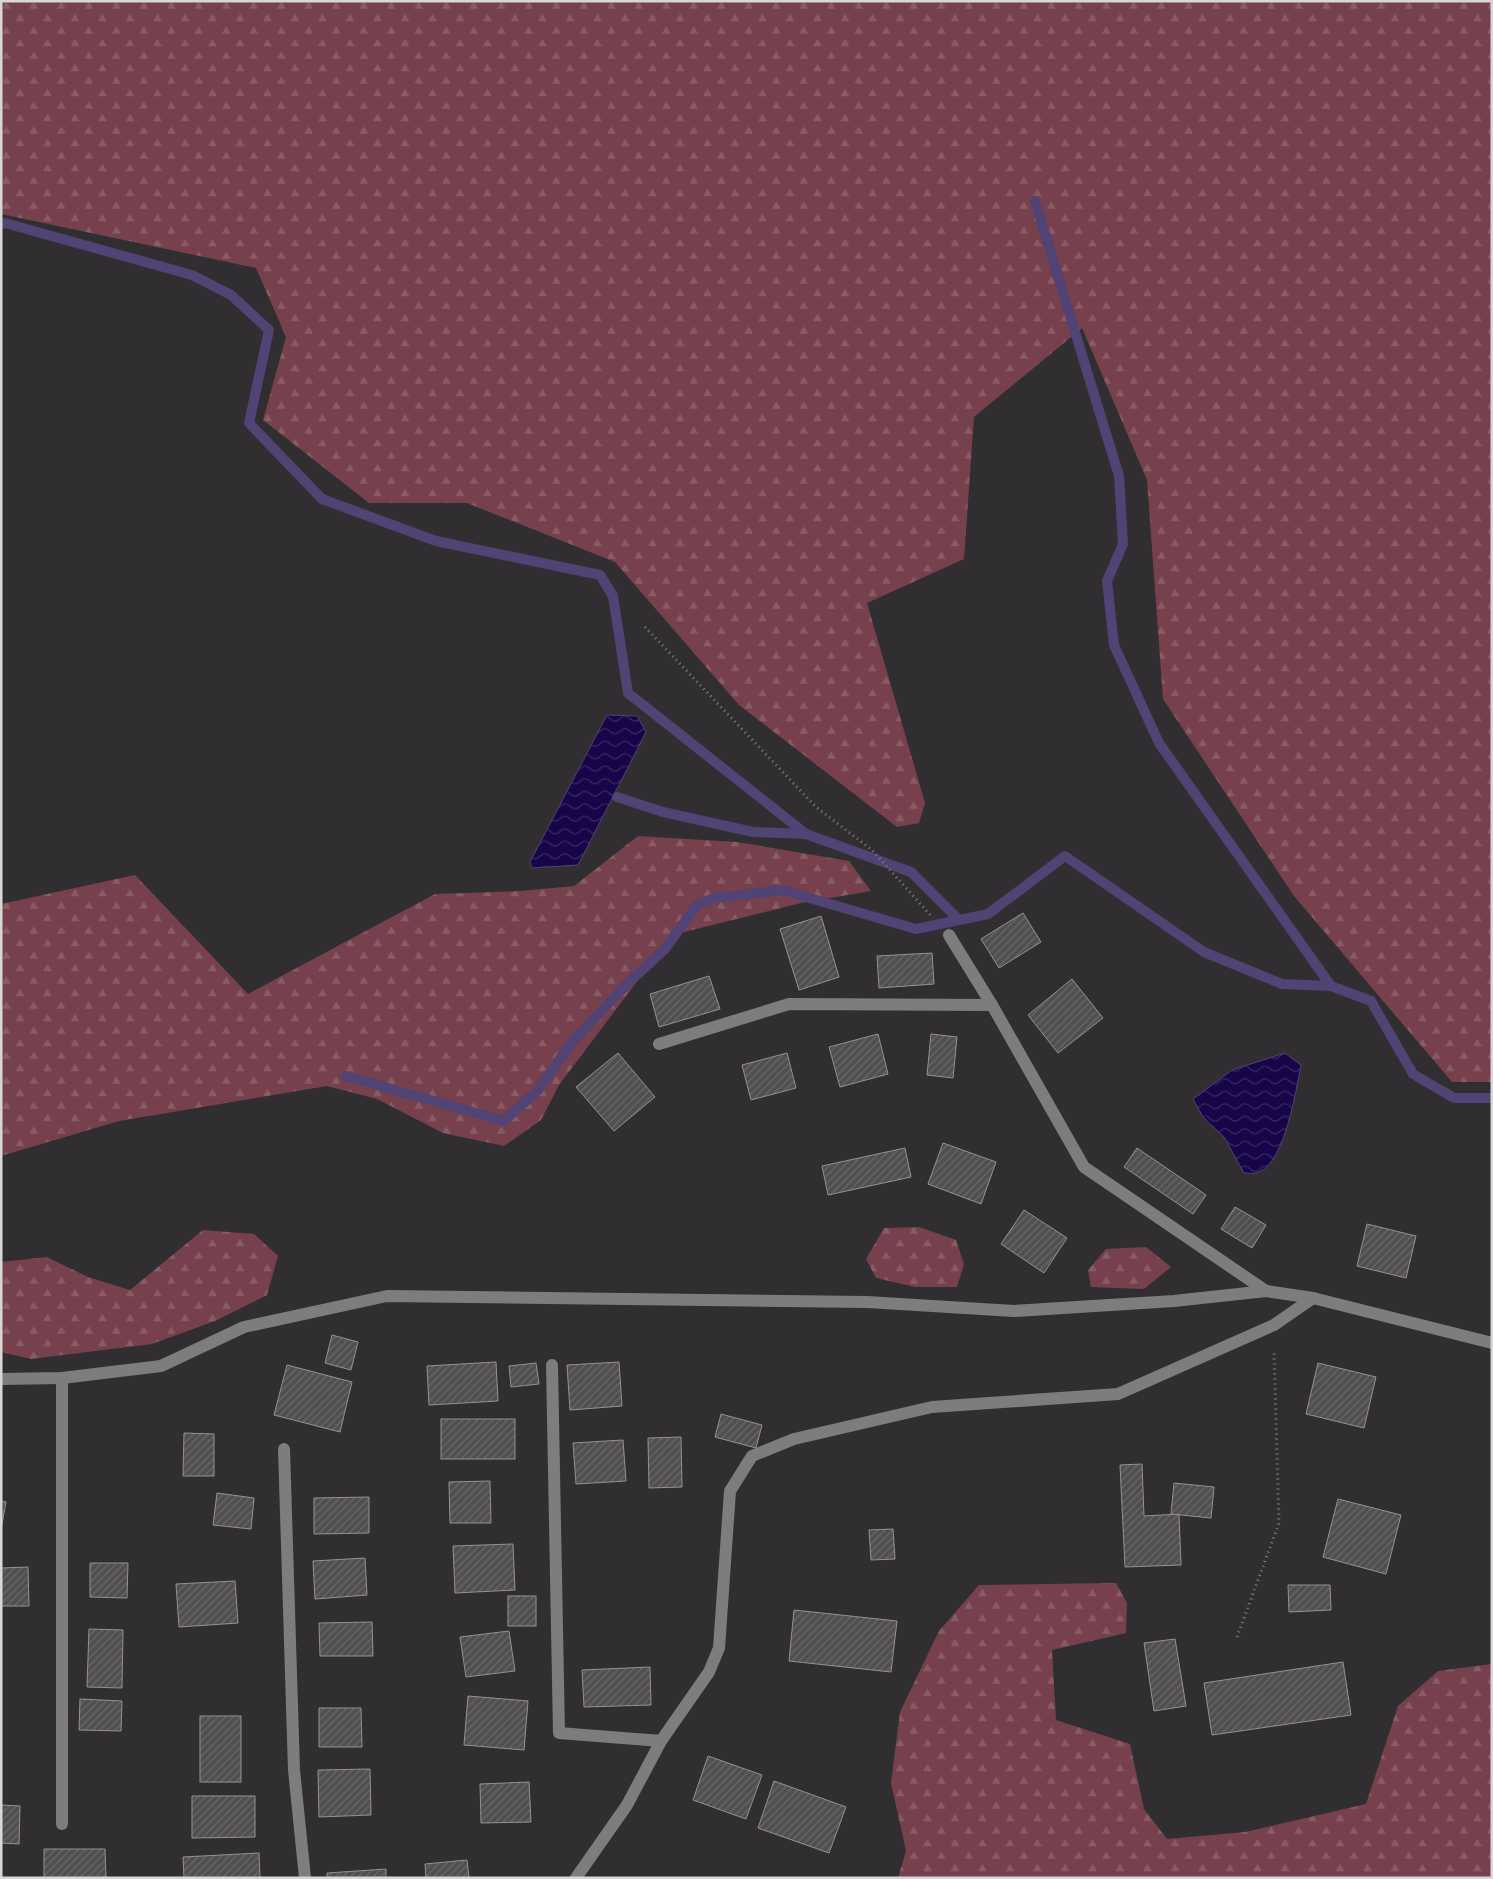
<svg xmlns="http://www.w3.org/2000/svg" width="1493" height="1879" viewBox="0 0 1493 1879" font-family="Jost,sans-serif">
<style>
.forest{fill:url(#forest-firs)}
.water{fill:url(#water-waves);stroke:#514374}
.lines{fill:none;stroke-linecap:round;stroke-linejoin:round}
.stream{stroke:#514374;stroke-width:10}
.building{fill:url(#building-hatch);stroke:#969294}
.path{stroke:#848284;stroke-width:3;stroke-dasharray:1 4;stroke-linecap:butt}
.minor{stroke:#7f7c7f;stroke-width:12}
</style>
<defs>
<pattern id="forest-firs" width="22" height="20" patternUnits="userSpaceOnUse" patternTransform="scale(1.25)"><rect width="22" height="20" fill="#76414c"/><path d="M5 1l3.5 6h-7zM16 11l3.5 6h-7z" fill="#895c65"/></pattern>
<pattern id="water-waves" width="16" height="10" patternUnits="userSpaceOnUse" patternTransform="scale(1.25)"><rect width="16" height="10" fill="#170449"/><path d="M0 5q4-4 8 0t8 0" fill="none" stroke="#382862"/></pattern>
<pattern id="building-hatch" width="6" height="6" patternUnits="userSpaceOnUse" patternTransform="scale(1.25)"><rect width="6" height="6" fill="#514e50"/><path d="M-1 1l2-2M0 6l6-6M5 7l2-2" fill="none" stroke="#696768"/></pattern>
</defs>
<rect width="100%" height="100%" fill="#302e30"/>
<!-- forest -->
<g class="forest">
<polygon points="1,1 1492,1 1492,1082 1452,1082 1294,896 1163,699 1147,480 1082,328 974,417 964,559 867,603 925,803 919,823 897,827 739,705 615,562 467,503 369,503 263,420 286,337 256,268 1,214"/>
<polygon points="638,836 737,842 849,861 871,891 801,903 672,935 559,1085 541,1120 504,1146 443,1133 377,1099 327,1086 119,1121 1,1156 1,904 135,875 248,994 435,894 521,891 574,886"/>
<polygon points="919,1227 956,1240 964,1264 957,1287 915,1287 876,1278 866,1259 884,1228"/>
<polygon points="203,1230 254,1234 278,1256 267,1295 215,1321 152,1344 31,1359 1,1352 1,1262 47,1257 88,1277 130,1290"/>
<polygon points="1146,1247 1171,1267 1144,1289 1091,1287 1088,1270 1106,1249"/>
<polygon points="1116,1583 1127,1603 1126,1633 1052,1650 1056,1720 1130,1744 1144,1809 1167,1839 1245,1832 1366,1804 1398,1706 1438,1671 1492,1664 1492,1878 898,1878 906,1851 891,1783 900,1712 939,1631 979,1585"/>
</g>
<!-- water -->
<g class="water">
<polygon points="607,715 637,716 646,732 578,865 532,868 530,862"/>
<path d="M1285,1053L1301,1065C1296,1090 1285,1162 1259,1172C1255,1174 1248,1173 1244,1173L1224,1137L1203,1117L1193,1099L1232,1070Z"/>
</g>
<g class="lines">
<!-- stream -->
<g class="stream">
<polyline points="1035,201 1119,476 1123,544 1107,581 1114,645 1159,743 1331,986 1371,1001 1413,1074 1454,1098 1492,1098"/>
<polyline points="1,224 5,223 192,275 231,295 269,330 249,423 322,499 436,541 600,575 613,596 628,693 806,834"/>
<polyline points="617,797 663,812 753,832 806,834 911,872 959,920"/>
<polyline points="346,1076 504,1121 538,1090 572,1042 627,984 665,949 696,906 714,898 782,890 916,929 988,914 1065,856 1204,952 1282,984 1331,986"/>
</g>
</g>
<!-- building -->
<g class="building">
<polygon points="1023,913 1041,942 999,968 981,939"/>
<polygon points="821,916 839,977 799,990 780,929"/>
<polygon points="932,953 934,984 879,988 877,956"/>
<polygon points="709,976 720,1009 659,1027 650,994"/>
<polygon points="1072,979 1103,1018 1058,1053 1028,1015"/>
<polygon points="878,1034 888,1074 840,1087 829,1047"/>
<polygon points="931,1034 957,1037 953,1078 927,1075"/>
<polygon points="618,1053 655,1097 614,1131 576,1087"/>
<polygon points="787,1053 796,1088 751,1100 742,1065"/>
<polygon points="943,1143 996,1162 981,1204 928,1184"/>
<polygon points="905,1148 911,1177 828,1195 822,1166"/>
<polygon points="1137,1148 1206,1195 1193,1214 1124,1167"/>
<polygon points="1235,1207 1266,1225 1252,1248 1221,1229"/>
<polygon points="1024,1210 1067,1238 1044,1273 1001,1244"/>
<polygon points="1367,1224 1416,1236 1406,1278 1357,1266"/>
<polygon points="332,1335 358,1342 351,1370 325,1363"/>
<polygon points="496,1362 498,1401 429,1405 427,1366"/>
<polygon points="619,1362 622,1406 570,1410 567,1365"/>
<polygon points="536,1363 539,1384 511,1387 509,1366"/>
<polygon points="1318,1363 1376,1377 1364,1428 1306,1414"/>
<polygon points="287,1365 352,1382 340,1432 274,1415"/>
<polygon points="721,1414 762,1425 756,1448 715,1437"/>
<rect x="441" y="1419" width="74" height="40"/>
<polygon points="184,1433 214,1434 214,1476 183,1476"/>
<polygon points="681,1437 682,1487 649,1488 648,1438"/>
<polygon points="623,1440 626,1481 576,1484 573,1443"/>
<polygon points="1142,1464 1144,1516 1179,1514 1181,1565 1125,1567 1120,1465"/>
<polygon points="490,1481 491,1523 450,1523 449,1482"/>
<polygon points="1174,1483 1214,1487 1211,1518 1171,1514"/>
<polygon points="217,1493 254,1498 251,1529 213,1525"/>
<polygon points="369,1497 369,1533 314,1534 314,1498"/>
<polygon points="1338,1499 1401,1515 1386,1574 1323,1557"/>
<polygon points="1,1501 6,1502 1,1530"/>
<polygon points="893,1529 895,1559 871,1560 869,1530"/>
<polygon points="513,1544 515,1590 455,1593 453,1546"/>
<polygon points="365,1558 367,1595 315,1599 313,1561"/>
<polygon points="90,1563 128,1563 127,1598 90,1597"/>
<polygon points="28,1567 29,1606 1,1606 1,1568"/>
<polygon points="235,1581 238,1623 179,1627 176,1584"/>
<polygon points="1288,1585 1330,1585 1331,1610 1289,1612"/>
<rect x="508" y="1596" width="28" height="30"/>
<polygon points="794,1610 897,1621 891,1672 789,1661"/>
<polygon points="372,1622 373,1656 320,1656 319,1623"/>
<polygon points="89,1629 123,1630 122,1688 87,1687"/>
<polygon points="509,1631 515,1671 466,1677 460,1637"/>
<polygon points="1175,1639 1186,1706 1154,1711 1144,1643"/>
<polygon points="1343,1662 1351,1715 1212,1735 1204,1683"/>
<polygon points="650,1667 651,1705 584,1707 582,1670"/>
<polygon points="468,1696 528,1701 524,1750 464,1745"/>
<polygon points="80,1699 122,1701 121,1731 79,1730"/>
<polygon points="319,1708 361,1708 362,1747 319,1747"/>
<rect x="200" y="1716" width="41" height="66"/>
<polygon points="708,1756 762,1775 746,1819 693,1800"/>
<polygon points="370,1769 371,1815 319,1817 318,1770"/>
<polygon points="774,1781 846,1807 829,1853 758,1828"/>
<polygon points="529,1782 531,1822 481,1823 480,1784"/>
<polygon points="192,1796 255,1796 255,1837 192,1838"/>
<polygon points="1,1805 20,1806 19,1844 1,1843"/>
<polygon points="44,1849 105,1849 106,1878 44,1878"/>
<polygon points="259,1853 260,1878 184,1878 183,1857"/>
<polygon points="467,1860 469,1878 426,1878 425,1864"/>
<polygon points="386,1869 386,1878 327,1878 327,1873"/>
</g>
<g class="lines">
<!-- path -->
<g class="path">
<polyline points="645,627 816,807 872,850 933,918"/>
<polyline points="1237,1637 1279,1523 1274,1351"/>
</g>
<!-- minor -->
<g class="minor">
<polyline points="949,935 992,1005 1084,1167 1266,1291"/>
<polyline points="659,1044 789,1004 992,1005"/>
<polyline points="552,1365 559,1733 661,1741"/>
<polyline points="62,1378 62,1824"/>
<polyline points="1,1379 62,1378 161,1366 244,1327 387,1296 867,1302 1014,1311 1174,1301 1266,1291 1313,1298 1492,1343"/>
<polyline points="284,1449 294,1770 305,1878"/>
<polyline points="576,1878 627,1805 661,1741 709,1672 719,1648 730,1491 752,1456 794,1439 932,1407 1118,1394 1274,1325 1313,1298"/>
</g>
</g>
<!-- border -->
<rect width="1493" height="1879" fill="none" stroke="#d8d7d8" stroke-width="5"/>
</svg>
